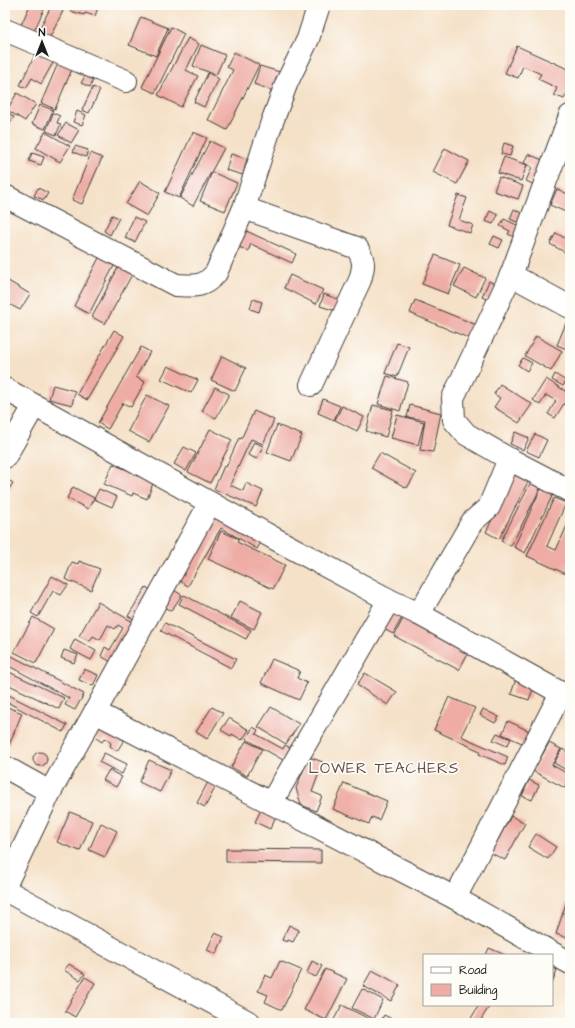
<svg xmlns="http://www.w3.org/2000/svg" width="575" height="1028" viewBox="0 0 575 1028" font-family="'Architects Daughter',sans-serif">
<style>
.building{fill:#eeaca4}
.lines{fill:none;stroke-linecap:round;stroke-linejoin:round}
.minor-casing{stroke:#3d3a36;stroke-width:24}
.minor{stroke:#fff;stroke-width:22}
.labels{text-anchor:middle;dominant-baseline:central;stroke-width:3.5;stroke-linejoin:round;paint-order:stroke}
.quarter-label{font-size:15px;letter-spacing:1px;fill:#664e4c;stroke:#fdfcf7}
</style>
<rect width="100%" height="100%" fill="#fdfcf7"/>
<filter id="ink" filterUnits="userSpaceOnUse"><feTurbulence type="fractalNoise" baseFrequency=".025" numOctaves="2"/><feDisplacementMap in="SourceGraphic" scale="8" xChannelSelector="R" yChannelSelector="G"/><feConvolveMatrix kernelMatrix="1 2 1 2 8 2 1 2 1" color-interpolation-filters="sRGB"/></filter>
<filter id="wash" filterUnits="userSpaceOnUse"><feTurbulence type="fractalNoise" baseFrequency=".012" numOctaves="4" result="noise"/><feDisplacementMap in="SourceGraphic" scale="16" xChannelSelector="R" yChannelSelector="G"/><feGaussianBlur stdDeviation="0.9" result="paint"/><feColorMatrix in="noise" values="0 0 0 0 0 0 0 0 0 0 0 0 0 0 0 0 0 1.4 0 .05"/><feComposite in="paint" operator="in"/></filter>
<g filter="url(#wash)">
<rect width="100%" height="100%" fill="#f5e1c8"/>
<g id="blocks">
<!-- building -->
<g class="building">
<polygon points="30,5 46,5 34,31 21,25"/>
<polygon points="52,5 66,5 49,39 37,33"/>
<polygon points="71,5 99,5 95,16 85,13 84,15 70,11"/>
<polygon points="141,17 168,28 156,56 129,45"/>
<polygon points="171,27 184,34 155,93 142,87"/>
<polygon points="188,38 199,44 186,70 198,76 181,107 158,95"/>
<polygon points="201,45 225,55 216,75 193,66"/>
<polygon points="517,46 570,70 570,87 564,99 554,95 557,88 538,79 541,74 523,66 518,78 505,73"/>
<polygon points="37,51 54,61 41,84 32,78 26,88 20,85"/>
<polygon points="234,52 259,65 227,130 208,120 233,70 227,67"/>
<polygon points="59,61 73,67 55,109 41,103"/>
<polygon points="260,66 283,73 276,92 254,84"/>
<polygon points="208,73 219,79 204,107 194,102"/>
<polygon points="85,76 93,80 90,87 81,83"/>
<polygon points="93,87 100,90 89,113 82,110"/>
<polygon points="17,93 36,104 25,121 7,110"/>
<polygon points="40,105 53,110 45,129 32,124"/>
<polygon points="5,111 14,117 5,131"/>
<polygon points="77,111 86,115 82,125 73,122"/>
<polygon points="53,113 60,116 57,123 61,124 56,135 46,131"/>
<polygon points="66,123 79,130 71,143 58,135"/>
<polygon points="45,132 70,146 60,162 36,148"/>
<polygon points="193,132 207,138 179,198 165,192"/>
<polygon points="210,141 224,148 193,206 180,198"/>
<polygon points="504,143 513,146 510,156 501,154"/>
<polygon points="75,146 88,150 86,157 73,152"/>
<polygon points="445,148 469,161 457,184 433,172"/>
<polygon points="32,153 44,157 41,165 29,161"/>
<polygon points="91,153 102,158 82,204 72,200"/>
<polygon points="231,154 247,159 243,175 226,170"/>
<polygon points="528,154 545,161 535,185 526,181 532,167 524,163"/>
<polygon points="504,157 527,165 521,181 498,173"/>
<polygon points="212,172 237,183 225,211 200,201"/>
<polygon points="499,177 523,186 518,199 494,191"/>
<polygon points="140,181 160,193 147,216 126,204"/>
<polygon points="38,188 48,193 44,200 34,196"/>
<polygon points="557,189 570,195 570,214 550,205"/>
<polygon points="458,195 467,198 459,220 473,225 470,233 447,225"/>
<polygon points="514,209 525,215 521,224 510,219"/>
<polygon points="490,211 498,215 493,224 485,221"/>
<polygon points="112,215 119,218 110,235 104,231"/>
<polygon points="134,217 145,222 135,242 125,238"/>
<polygon points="504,219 521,227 516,238 508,234 510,231 500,226"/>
<polygon points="242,229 296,254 292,263 251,244 248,251 235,245"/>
<polygon points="556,233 570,241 570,255 550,244"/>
<polygon points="494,236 503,240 499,248 490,244"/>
<polygon points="102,252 117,260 89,314 74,306"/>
<polygon points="435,255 460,265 448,294 422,284"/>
<polygon points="121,262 135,269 105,324 92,317"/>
<polygon points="464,268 485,278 476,297 454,286"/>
<polygon points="290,275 323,290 316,304 284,288"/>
<polygon points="5,279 30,294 20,310 5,302"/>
<polygon points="489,281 498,285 491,301 482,297"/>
<polygon points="324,294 340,300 336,311 320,306"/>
<polygon points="253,299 262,302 259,312 250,309"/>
<polygon points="415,300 479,326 473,340 410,313"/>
<polygon points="566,323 570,325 570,340 567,349 557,345"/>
<polygon points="114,330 124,336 87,400 77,394"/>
<polygon points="536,336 562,351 551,371 525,356"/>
<polygon points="397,343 409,347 397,377 385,373"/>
<polygon points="141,347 150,352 136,377 145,382 131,407 123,403 108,429 98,423"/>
<polygon points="222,356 246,368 235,391 211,380"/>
<polygon points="523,358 532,363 527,371 518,365"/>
<polygon points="168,366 198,380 191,393 161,379"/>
<polygon points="555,374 566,381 563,386 552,380"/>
<polygon points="387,376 408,382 400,411 378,404"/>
<polygon points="546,379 570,394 555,418 548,414 556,401 546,395 540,405 533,400"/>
<polygon points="500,384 532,404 519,423 494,407 500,398 494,394"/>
<polygon points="53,385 75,391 72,405 49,399"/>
<polygon points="215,387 229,394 216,418 202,411"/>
<polygon points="147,395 169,406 149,442 128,431"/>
<polygon points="323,399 340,406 334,420 318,413"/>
<polygon points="373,405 393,410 386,437 366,431"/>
<polygon points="410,405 441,413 433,452 420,450 425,420 407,417"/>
<polygon points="342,406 364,417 357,431 335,420"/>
<polygon points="254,411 274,420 263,444 251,439 230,485 243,491 246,483 263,491 256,507 214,489 224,466 226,467 239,438 241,439"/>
<polygon points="397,415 424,422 418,445 391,438"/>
<polygon points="277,425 302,435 291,461 267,452"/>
<polygon points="210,429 232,440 210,483 188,472"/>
<polygon points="515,432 529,438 523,450 510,444"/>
<polygon points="535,434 547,440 539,457 526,451"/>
<polygon points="254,442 263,446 257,459 248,455"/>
<polygon points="184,447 196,453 186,471 174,464"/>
<polygon points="380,453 416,473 407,488 371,468"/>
<polygon points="113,464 154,481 147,499 133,493 132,496 104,484"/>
<polygon points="516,471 530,478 499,539 486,532"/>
<polygon points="5,478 13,483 5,495"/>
<polygon points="532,480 542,485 511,546 501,541"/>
<polygon points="543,484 555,490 525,553 514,547"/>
<polygon points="73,487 94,498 88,509 67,498"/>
<polygon points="99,489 117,497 112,507 94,499"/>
<polygon points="554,498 566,503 547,546 556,550 570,519 570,565 566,574 527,556"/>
<polygon points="214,511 263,538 257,549 221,528 188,586 176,579"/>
<polygon points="221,531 239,539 237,542 285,565 273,589 208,559"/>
<polygon points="79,561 100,569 91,590 65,579 72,562 78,564"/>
<polygon points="52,576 68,585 61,595 53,591 38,617 31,613"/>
<polygon points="146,587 154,592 137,621 128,616"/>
<polygon points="172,589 182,595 171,611 162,606"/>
<polygon points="184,595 251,630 246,639 179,604"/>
<polygon points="240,601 262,612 254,629 231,618"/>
<polygon points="98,602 133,622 111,662 101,656 105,647 110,650 123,628 118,625 115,629 108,625 100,640 93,636 90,641 79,636"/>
<polygon points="393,608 404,614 393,634 382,628"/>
<polygon points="33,617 54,629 36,663 14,652"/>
<polygon points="404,617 469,651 459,670 394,636"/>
<polygon points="165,623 236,659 231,668 161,631"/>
<polygon points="75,639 96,651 91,660 70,649"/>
<polygon points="64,650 78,655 74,663 61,658"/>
<polygon points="10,655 84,694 75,710 65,705 69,698 5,664"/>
<polygon points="272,659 300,671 297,678 307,683 299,700 261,683"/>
<polygon points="84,669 98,675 93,686 79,680"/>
<polygon points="5,670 64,698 59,709 5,683"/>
<polygon points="365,673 397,692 388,705 357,685"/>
<polygon points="516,679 534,686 529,700 511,694"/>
<polygon points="5,693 67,725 63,732 5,701"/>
<polygon points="449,697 475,708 461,736 508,757 505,765 479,754 480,751 434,730"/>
<polygon points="5,706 22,713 9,745 5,743"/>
<polygon points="212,707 223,713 207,739 196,732"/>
<polygon points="271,707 299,724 286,744 258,727"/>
<polygon points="483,709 499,717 495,723 480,715"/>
<polygon points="229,718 249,730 242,740 232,734 231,736 221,730"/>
<polygon points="508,721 529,731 524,744 502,734"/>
<polygon points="101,725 124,740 117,751 110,746 111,743 105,738 102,742 93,736"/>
<polygon points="253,727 258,730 256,734 283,749 285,745 292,749 285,761 246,739"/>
<polygon points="497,733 511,739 507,746 493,740"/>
<polygon points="246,741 262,749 247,776 231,767"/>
<polygon points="549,743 561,749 552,765 570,775 570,779 565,788 533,771"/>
<polygon points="562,749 570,753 570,772 554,763"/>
<circle cx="40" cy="759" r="7"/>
<polygon points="104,753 127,764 122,774 99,762"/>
<polygon points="309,757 323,762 312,792 322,796 316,811 301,805 296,788"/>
<polygon points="149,760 171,770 160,792 139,782"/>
<polygon points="109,770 122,777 116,787 103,780"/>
<polygon points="529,780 539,785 532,800 522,796"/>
<polygon points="208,782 216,786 205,807 197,803"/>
<polygon points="344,783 387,801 379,820 372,817 369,824 333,809"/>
<polygon points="261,810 276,816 270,829 255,822"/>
<polygon points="70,812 92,821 80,851 57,842"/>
<polygon points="511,816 525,823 505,860 491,853"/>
<polygon points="101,823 117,831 105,857 89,850"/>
<polygon points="536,834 556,847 548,859 528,847"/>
<polygon points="226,849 321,850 321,863 226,862"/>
<polygon points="566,903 570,905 570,939 556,934"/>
<polygon points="289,925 299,930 293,942 288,940 287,942 282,940"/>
<polygon points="215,933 224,937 216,954 207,950"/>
<polygon points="489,948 505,955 486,955"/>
<polygon points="280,961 301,970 282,1010 265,1002 268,995 258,991 265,975 272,978"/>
<polygon points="312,961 322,966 316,977 307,973"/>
<polygon points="69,964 85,974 80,980 64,970"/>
<polygon points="552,968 557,970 552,983"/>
<polygon points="325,969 347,979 326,1020 304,1010"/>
<polygon points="372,970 400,985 391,1001 363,986"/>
<polygon points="85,977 95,983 75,1017 65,1011"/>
<polygon points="362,989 383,1000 374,1019 352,1008"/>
<polygon points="342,1005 373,1021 372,1023 332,1023"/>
<polygon points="479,1005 490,1005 479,1023 475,1023 470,1020"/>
<polygon points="384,1015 396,1021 395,1023 380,1023"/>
</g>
</g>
</g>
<g filter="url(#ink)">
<use href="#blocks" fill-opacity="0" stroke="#3d3a36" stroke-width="1"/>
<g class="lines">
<!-- minor casing -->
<g class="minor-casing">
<g id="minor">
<polyline points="5,30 126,81"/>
<polyline points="570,116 511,275 453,398 454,420 466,434 509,459 570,491"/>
<path d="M5,196L176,285C195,286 203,288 216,273L244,208L272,122L287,82L308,39L319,5"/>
<path d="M244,208L357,248C365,261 364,266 360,280L311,385"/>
<polyline points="511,275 570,307"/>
<polyline points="5,389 279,541 389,600 419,614 570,698"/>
<polyline points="5,457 34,406"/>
<polyline points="419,614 472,522 489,507 509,459"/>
<polyline points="95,712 455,898 570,963"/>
<polyline points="5,767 50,792"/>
<polyline points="271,803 389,600"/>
<polyline points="5,886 50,792 95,712 210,503"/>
<polyline points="5,890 250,1023"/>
<polyline points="455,898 561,693"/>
</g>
</g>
<!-- minor -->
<use href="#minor" class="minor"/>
</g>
</g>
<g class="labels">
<!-- quarter labels -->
<g class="quarter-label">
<text x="384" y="768">LOWER TEACHERS</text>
</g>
</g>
<!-- margin -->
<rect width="575" height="1028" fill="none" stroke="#fdfcf7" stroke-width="20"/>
<!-- legend -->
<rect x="423" y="954" width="130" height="52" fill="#fdfcf7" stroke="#a3a29f"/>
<rect x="431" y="967" width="20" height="6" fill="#ffffff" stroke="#a3a29f"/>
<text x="459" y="974" font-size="12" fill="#1c1c1c">Road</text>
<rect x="431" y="984" width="20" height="12" fill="#eeaca4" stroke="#a3a29f"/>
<text x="459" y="994" font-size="12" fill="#1c1c1c">Building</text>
<!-- north arrow -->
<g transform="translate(42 42)" stroke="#fdfcf7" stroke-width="3" paint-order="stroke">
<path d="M0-3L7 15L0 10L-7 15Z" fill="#1c1c1c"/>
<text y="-6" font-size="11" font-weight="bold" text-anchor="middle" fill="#1c1c1c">N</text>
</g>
</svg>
